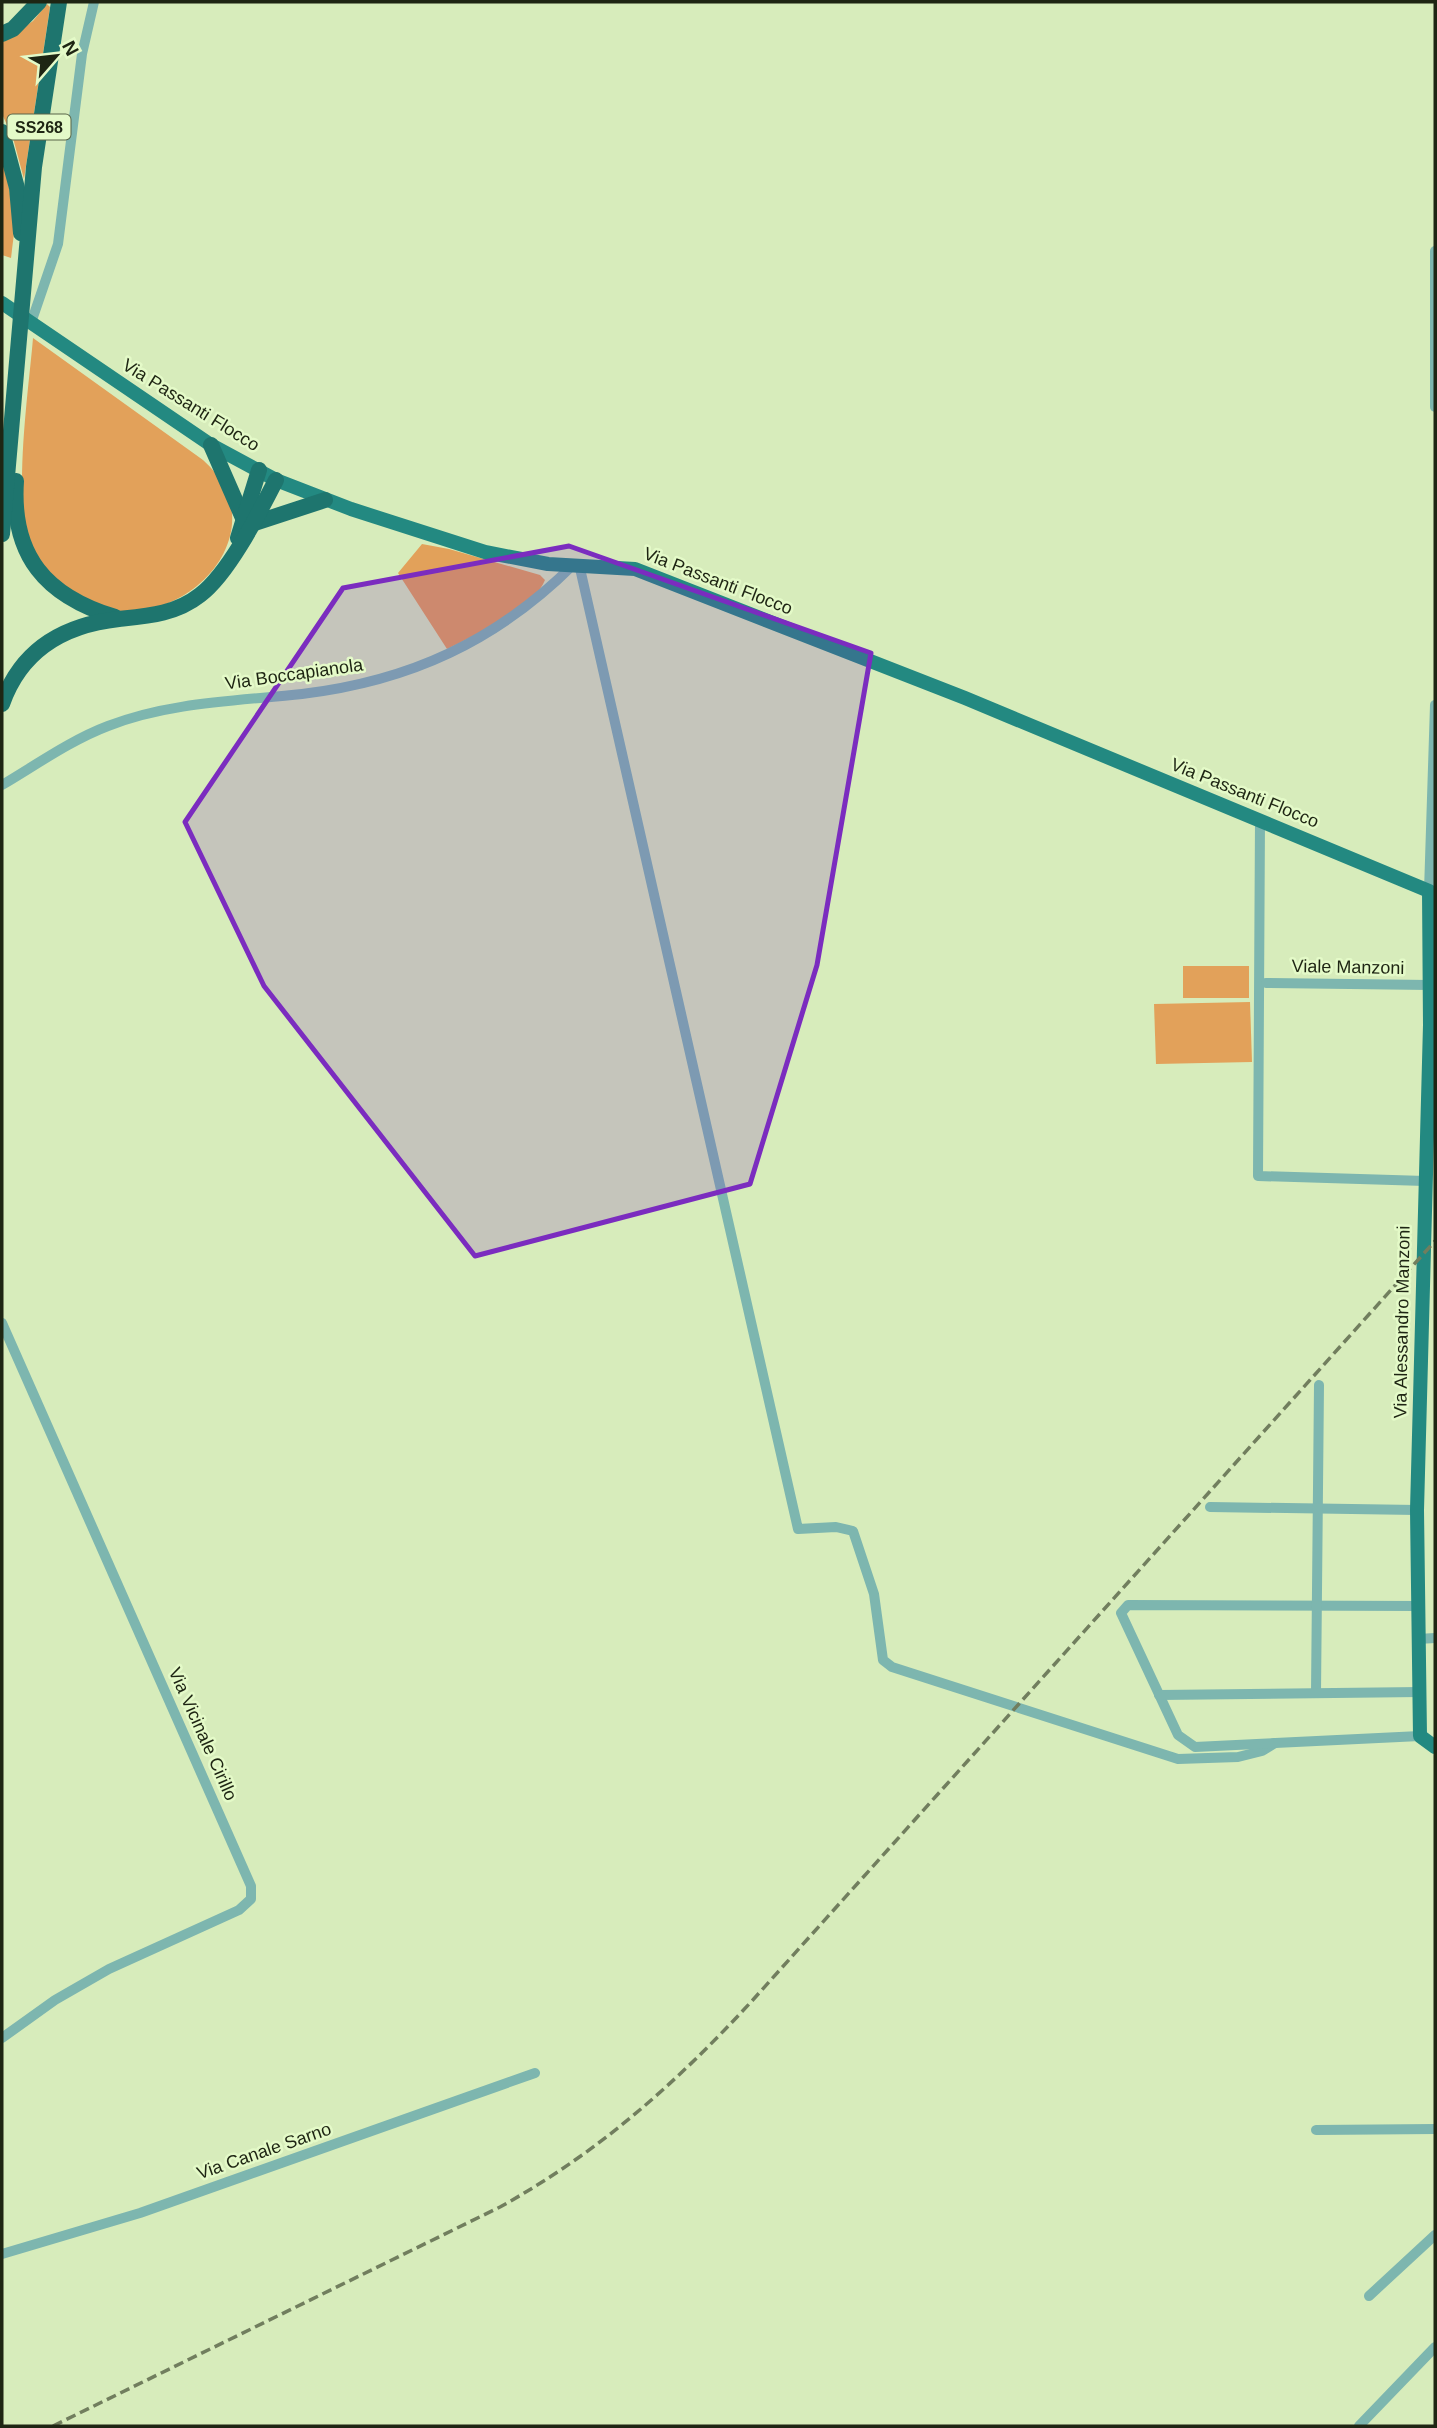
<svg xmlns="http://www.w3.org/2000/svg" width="1437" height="2428" viewBox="0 0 1437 2428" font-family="Helvetica,sans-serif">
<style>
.green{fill:#e2a15a}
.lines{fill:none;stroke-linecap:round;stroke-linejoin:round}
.minor{stroke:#7db6af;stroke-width:10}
.major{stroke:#238981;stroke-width:14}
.highway{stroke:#1e756e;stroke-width:16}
.rail{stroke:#717e5e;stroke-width:3.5;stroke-dasharray:10 5;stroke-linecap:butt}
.marked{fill:#7b2cbf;fill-opacity:0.2;stroke:#7b2cbf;stroke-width:5;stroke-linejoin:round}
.labels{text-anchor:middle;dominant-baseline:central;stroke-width:5;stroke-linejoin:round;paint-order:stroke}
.shield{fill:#e4fac8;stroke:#596549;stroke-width:2}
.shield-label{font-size:16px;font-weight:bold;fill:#1e2513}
.street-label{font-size:18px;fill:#1e2513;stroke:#e4fac8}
</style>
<rect width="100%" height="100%" fill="#d7ecbb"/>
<!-- green -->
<g class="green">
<polygon points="47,4 50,7 24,179 13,138 2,114 2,42 33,21"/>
<polygon points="2,145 15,225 11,258 2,255"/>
<path d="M33,338L203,460C275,523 201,617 121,611C111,611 100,604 90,601C69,594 46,576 34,555C10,513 29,389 33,338Z"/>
<path d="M422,544L449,549L540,575L545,580C535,607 473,636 447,649L398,573Z"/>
<rect x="1183" y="966" width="66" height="32"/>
<polygon points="1250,1002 1252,1062 1156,1064 1154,1004"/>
</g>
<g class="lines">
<!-- minor -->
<g class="minor">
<polyline points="1435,251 1435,407"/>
<polyline points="31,323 58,244 82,54 94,2"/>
<polyline points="579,564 798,1529 836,1527 853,1531 874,1594 883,1660 892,1667 1178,1759 1238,1757 1262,1751 1275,1743"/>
<polyline points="1435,705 1429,891 1435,891"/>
<path d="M2,785C36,765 71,740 108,726C169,702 238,701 302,694C410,681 497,641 574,564"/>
<polyline points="1260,820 1258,1176 1425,1181"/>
<polyline points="1266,983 1429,985"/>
<polyline points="2,1323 251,1886 251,1899 239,1910 109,1969 55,2000 2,2038"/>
<polyline points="1210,1507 1417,1510"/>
<polyline points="1418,1606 1128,1605 1121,1613 1178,1735 1195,1747 1420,1736"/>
<polyline points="1418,1639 1435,1638"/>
<polyline points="1316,1693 1319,1385"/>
<polyline points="1159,1695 1420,1692"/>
<polyline points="1316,2130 1435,2129"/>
<polyline points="2,2254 140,2213 535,2073"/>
<polyline points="1369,2296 1435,2235"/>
<polyline points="1359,2426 1435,2347"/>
</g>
<!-- major -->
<polyline class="major" points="2,303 211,445 276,480 351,509 485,552 548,564 635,569 965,698 1429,891 1430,1025 1417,1510 1420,1736 1435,1747"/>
<!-- highway -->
<g class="highway">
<polyline points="2,34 13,29 39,2"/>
<polyline points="2,132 17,188 21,233"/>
<polyline points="211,445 243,518"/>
<path d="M16,481C11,556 46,596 115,617"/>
<polyline points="252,524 325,500"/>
<polyline points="2,534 34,167 59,2"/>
<polyline points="238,538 259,470"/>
<path d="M2,704C21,650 63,625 119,619C148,616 176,614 200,595C229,573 259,513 276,480"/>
</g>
<!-- rail -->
<path class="rail" d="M53,2426L500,2207C599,2152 674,2085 751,2002L1435,1241"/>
</g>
<!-- marked area -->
<path class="marked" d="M569,546L871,653L817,965L750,1184L475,1256L264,986L185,822L343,588Z"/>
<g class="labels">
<!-- shield labels -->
<rect class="shield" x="7.5" y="114.5" width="63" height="25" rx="5"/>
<g class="shield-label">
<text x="39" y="127">SS268</text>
</g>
<!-- street labels -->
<g class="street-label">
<text transform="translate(191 405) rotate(32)">Via Passanti Flocco</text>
<text transform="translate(718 581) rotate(21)">Via Passanti Flocco</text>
<text transform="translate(294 674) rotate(-8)">Via Boccapianola</text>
<text transform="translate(1245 793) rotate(22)">Via Passanti Flocco</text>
<text transform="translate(1348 967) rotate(1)">Viale Manzoni</text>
<text transform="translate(1402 1322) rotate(-89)">Via Alessandro Manzoni</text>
<text transform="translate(203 1734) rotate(66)">Via Vicinale Cirillo</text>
<text transform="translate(264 2151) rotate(-19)">Via Canale Sarno</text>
</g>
</g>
<!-- border -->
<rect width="1437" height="2428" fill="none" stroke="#1e2513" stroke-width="7"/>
<!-- north arrow -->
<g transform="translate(56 56) rotate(62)" stroke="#e4fac8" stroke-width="5" paint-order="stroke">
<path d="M0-5L12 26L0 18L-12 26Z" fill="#1e2513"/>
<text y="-10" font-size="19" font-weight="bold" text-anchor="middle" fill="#1e2513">N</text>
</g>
</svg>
